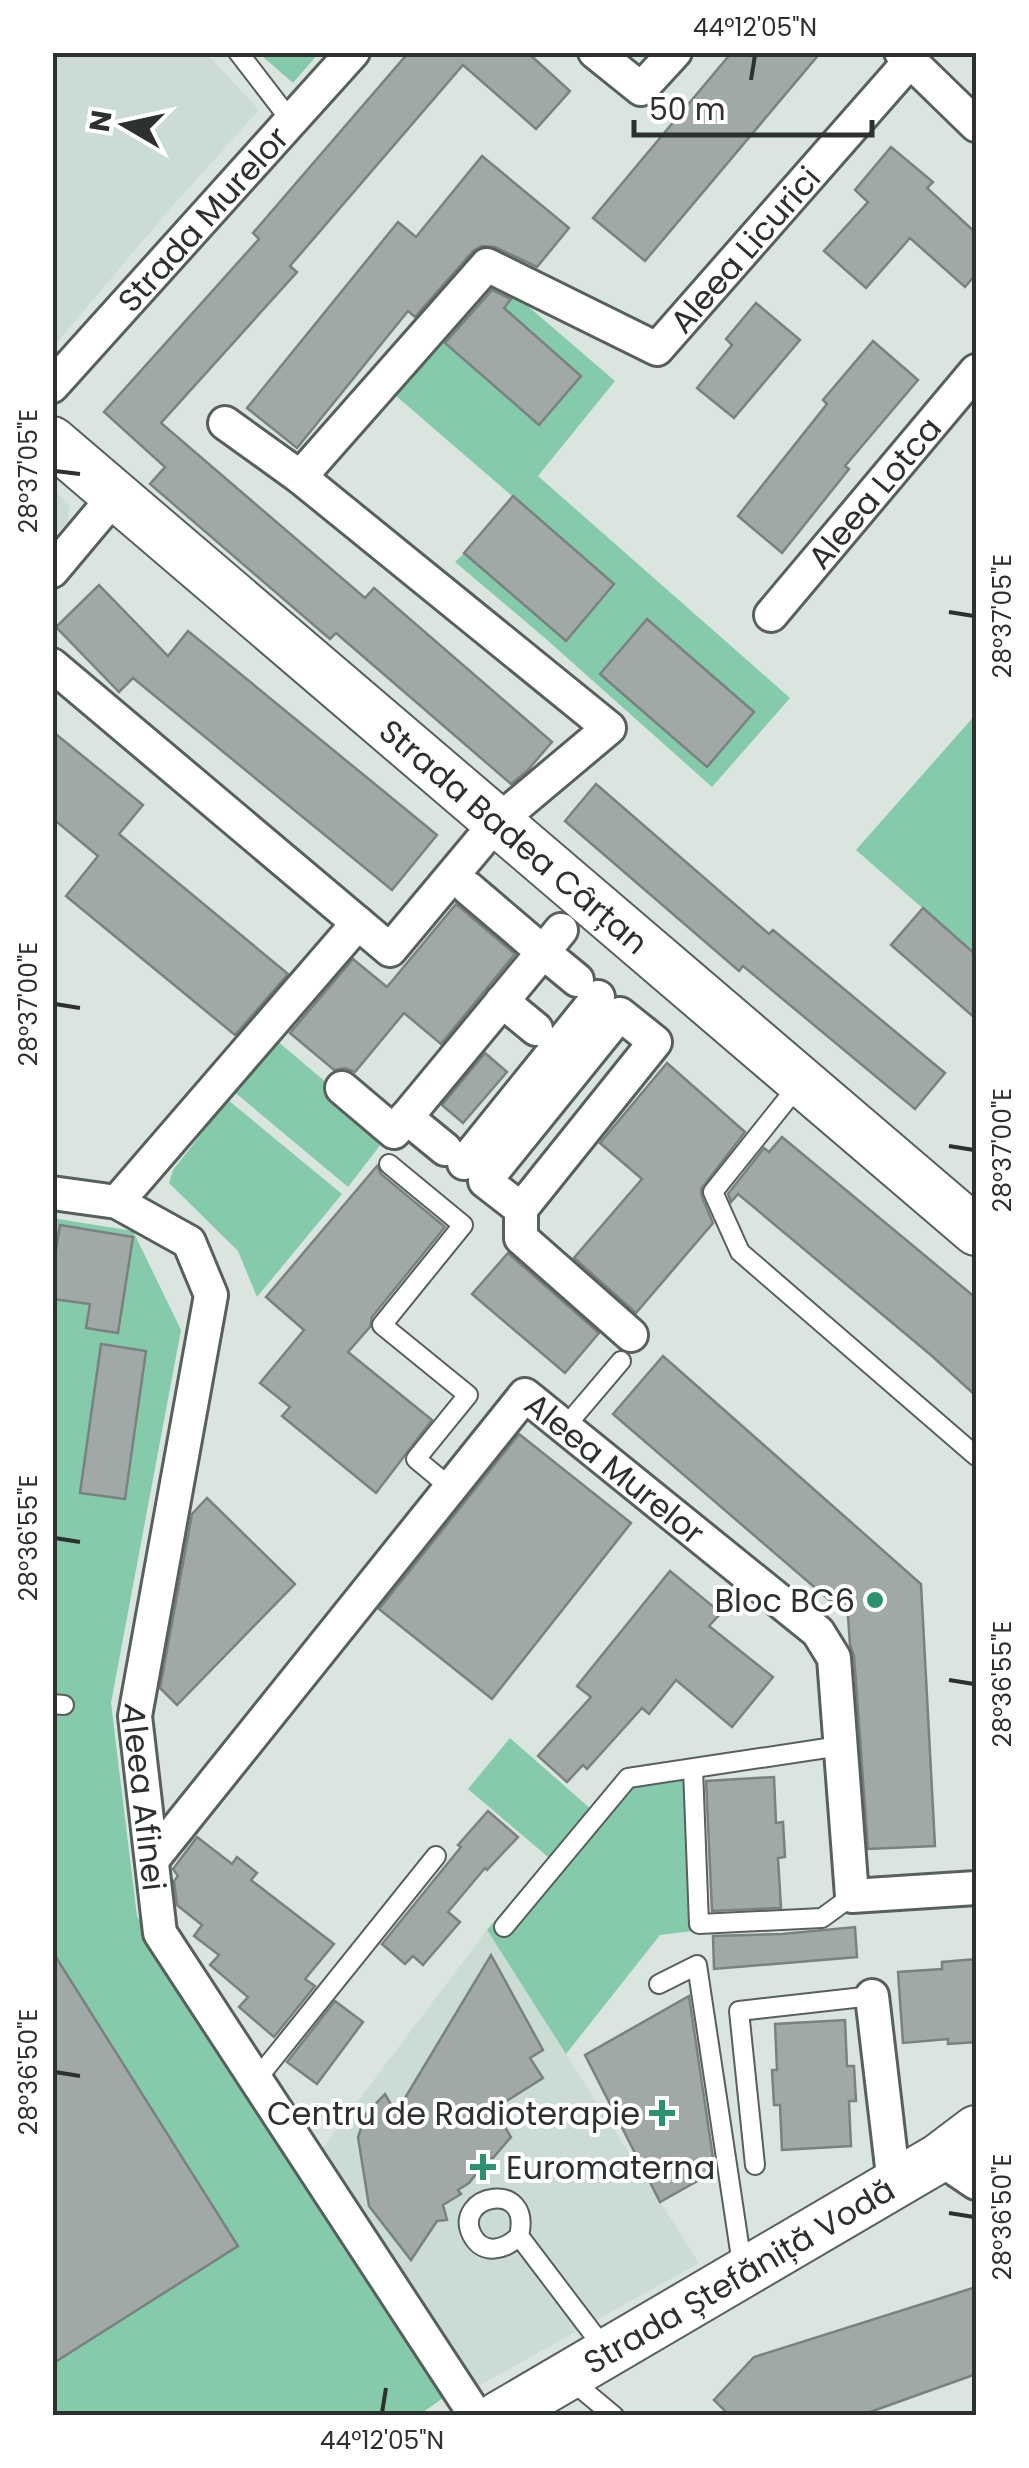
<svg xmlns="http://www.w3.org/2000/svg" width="1029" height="2468" viewBox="0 0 1029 2468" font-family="Poppins,sans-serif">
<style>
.built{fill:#cadcd3}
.green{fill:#86caac}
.building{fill:#a0a9a5;stroke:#79827e;stroke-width:2.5}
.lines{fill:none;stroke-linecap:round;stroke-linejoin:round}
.lane-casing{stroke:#58605c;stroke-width:22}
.street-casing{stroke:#58605c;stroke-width:38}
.secondary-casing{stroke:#58605c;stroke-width:52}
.lane{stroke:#fff;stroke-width:18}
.street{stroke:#fff;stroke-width:32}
.secondary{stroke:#fff;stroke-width:48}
.ticks{fill:none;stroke:#2c302e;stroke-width:4}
.poi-dot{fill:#2c916d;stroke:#fff;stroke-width:4}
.labels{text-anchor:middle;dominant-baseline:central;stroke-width:8;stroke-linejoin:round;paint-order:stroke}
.street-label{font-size:32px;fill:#2c302e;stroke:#fff}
.poi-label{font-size:32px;fill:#2c302e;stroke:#fff;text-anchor:end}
.neatline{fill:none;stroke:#2c302e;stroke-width:4}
.ticks-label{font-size:25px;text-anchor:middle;fill:#2c302e}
</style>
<rect width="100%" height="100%" fill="#dbe5e0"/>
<!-- built -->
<g class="built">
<polygon points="53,52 206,53 259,110 169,210 53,347"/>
<polygon points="53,490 69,504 68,522 53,537"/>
<polygon points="487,1930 699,2263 473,2389 318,2154"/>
</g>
<!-- green -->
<g class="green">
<polygon points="263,52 319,52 319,53 293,83 261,55"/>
<polygon points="494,277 615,381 538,476 790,698 712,787 546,639 455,562 464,553 566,641 614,584 395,395 440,339 538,424 581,376 482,290"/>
<polygon points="976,714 976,955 856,850"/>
<polygon points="275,1039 388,1135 348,1187 232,1090"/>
<polygon points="228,1100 342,1194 257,1297 238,1251 169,1183 173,1170"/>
<polygon points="52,1218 133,1231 181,1330 111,1703 137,1916 446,2396 419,2415 53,2415"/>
<polygon points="510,1738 600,1817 631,1783 684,1780 693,1931 660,1935 566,2054 487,1930 548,1857 468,1789"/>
</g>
<!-- building -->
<g class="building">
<polygon points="409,52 527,52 570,91 536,129 463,65 290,266 297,272 161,423 365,598 374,588 552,742 527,771 511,784 336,633 330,639 150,484 165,467 104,412 259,239 253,233"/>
<polygon points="732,52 821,52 645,261 593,218"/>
<polygon points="891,147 933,182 927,188 976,233 976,274 965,287 910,238 866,288 824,251 868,202 855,190"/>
<polygon points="482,156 569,228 537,267 495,247 482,246 473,251 415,317 408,311 297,448 247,408 398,222 416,237"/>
<polygon points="492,290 511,299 504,308 581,376 539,425 445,343"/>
<polygon points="756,303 800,340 734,418 697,388 732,345 726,339"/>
<polygon points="873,341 918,380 845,466 849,469 782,553 738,516 827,404 823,400"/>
<polygon points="513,496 614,584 566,641 464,553"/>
<polygon points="99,585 168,656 188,631 437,835 392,890 133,678 119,692 56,627"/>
<polygon points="647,619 754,712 707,767 600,674"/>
<polygon points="52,731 143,805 119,834 288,974 235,1035 66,896 98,856 52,818"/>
<polygon points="596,784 769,934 773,930 945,1073 915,1109 743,966 739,971 565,821"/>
<polygon points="456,904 515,954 441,1044 404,1013 355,1072 345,1068 334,1070 290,1033 353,959 387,987"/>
<polygon points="923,908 976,955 976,1019 891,945"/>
<polygon points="485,1053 507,1072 463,1123 442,1105"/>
<polygon points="667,1063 745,1132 701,1189 702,1197 713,1223 636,1313 574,1258 642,1179 600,1143"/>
<polygon points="782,1137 976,1298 976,1396 932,1356 738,1194 731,1202 728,1194 764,1148 769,1152"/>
<polygon points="377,1166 381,1174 445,1227 372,1317 370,1327 348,1352 432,1420 376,1493 282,1416 290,1407 260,1383 304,1330 266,1297"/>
<polygon points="60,1225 133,1237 118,1333 86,1328 90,1304 52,1299 52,1274"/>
<polygon points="508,1253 599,1333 565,1373 472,1294"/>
<polygon points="101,1344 146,1351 125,1499 80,1493"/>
<polygon points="663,1356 921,1584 935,1846 868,1849 854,1656 850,1645 848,1616 613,1414"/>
<polygon points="519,1434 631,1523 492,1699 379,1609"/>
<polygon points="207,1498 295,1584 177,1705 160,1688 192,1514"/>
<polygon points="670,1571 721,1613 709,1626 773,1677 732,1727 676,1680 649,1714 642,1708 587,1769 583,1765 567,1782 538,1756 591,1697 577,1686"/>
<polygon points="774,1777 776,1823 783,1822 785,1857 778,1858 781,1908 712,1911 706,1781"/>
<polygon points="488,1811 518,1837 487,1870 485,1868 448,1912 460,1922 423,1965 413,1956 405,1964 382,1944 461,1847 458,1845"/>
<polygon points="197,1837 232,1864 237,1857 257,1873 251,1880 334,1944 305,1979 315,1986 274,2037 239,2007 248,1997 210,1965 219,1955 194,1936 202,1925 177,1905 174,1881 178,1876 173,1869"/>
<polygon points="855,1927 857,1957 714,1969 713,1936 782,1934"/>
<polygon points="52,1951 238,2246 52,2364"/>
<polygon points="491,1955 543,2050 530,2058 543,2078 494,2109 511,2137 493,2158 488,2158 469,2183 458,2190 461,2194 443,2205 447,2220 437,2221 411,2260 369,2206 358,2137 366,2114 385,2094 396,2113"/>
<polygon points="976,1959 976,2042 948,2044 948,2039 903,2043 898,1972 942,1969 942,1962"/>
<polygon points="689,1996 715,2171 660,2202 585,2055"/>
<polygon points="335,2001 363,2022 317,2084 287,2062"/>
<polygon points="845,2020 847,2066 854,2066 856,2101 849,2101 851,2146 782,2150 780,2105 774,2105 772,2070 777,2070 775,2024"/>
<polygon points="976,2287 976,2374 859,2416 730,2416 714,2400 754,2357"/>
</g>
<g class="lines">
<!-- lane casing -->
<g class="lane-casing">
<g id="lane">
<polyline points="238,52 291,121"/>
<polyline points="801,1082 713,1192 740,1252 976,1456"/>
<polyline points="389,1164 463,1225 382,1325 468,1395 416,1459 451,1488"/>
<polyline points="565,1427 621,1361"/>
<polyline points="52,1704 64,1705"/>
<polyline points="693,1769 699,1924 822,1918 852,1896"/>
<polyline points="504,1927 628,1778 840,1746"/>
<polyline points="659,1984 697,1965 743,2271"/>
<polyline points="256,2080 436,1856"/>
<polyline points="755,2165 739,2011 872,1996"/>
<path d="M519,2236C505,2250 483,2256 472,2235C452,2195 533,2178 519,2236L607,2352"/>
<polyline points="571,2380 614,2416"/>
</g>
</g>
<!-- street casing -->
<g class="street-casing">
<g id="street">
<polyline points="595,52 641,89 675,52"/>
<polyline points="901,52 976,125"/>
<path id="s1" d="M52,386L353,52"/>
<path id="s2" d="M300,477L487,265L657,349L910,61"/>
<polyline points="52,571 115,496"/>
<path id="s3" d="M771,615L976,371"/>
<polyline points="52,665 390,950 497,822 609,728 300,477 225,423"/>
<polyline points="561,930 543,952 577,980"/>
<polyline points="502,1001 536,1029"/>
<polygon points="620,1014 655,1042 521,1209 485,1181"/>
<polyline points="342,1088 394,1132 543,952 468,888"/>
<polyline points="406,1117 445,1149"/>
<polyline points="464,1163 598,997"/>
<path id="s4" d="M52,1193L117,1202L189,1242L211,1295L135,1716L160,1933L476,2416"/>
<polyline points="117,1202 358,923"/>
<polyline points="521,1209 521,1238 631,1335"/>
<path id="s5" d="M152,1860L525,1395L818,1632L834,1658L852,1896L976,1888"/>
<polyline points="872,1996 894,2184"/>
<polyline points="939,2158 976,2183"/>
</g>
</g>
<!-- secondary casing -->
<g class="secondary-casing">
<g id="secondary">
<path id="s6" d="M52,441L976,1231"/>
<path id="s7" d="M499,2416L939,2158L976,2130"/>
</g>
</g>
<!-- lane -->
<use href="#lane" class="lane"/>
<!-- street -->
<use href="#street" class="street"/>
<!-- secondary -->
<use href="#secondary" class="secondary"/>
</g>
<!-- ticks -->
<path class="ticks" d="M751,80L755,55M55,471L80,474M949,612L974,616M55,1004L80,1008M949,1146L974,1150M55,1538L80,1542M949,1680L974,1684M55,2072L80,2076M949,2213L974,2217M382,2413L386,2388"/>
<!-- markers -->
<g class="poi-dot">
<circle cx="875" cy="1600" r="10"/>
<path d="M657 2098h10v10h10v10h-10v10h-10v-10h-10v-10h10z"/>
<path d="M478 2152h10v10h10v10h-10v10h-10v-10h-10v-10h10z"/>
</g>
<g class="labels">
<!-- street labels -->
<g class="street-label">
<text stroke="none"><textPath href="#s1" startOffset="225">Strada Murelor</textPath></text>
<text stroke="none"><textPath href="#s2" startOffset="605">Aleea Licurici</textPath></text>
<text stroke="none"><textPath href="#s3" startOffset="160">Aleea Lotca</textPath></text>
<text stroke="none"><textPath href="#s6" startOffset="608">Strada Badea Cârțan</textPath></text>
<text stroke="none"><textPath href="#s5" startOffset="712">Aleea Murelor</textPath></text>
<text stroke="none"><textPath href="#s4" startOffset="715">Aleea Afinei</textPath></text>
<text stroke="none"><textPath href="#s7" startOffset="278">Strada Ștefăniță Vodă</textPath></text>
</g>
<!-- poi labels -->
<g class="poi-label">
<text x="855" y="1600">Bloc BC6</text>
<text x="640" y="2113">Centru de Radioterapie</text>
<text x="506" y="2167" text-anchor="start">Euromaterna</text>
</g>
</g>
<!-- border -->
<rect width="1029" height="2468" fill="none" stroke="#ffffff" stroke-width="110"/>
<!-- north arrow -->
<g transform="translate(125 125) rotate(279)" stroke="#ffffff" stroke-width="8" paint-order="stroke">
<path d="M0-8L18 38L0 25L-18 38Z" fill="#2c302e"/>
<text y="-15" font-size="28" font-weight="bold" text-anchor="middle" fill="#2c302e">N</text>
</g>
<!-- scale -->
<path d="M634 120v15h238v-15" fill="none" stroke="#2c302e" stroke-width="5"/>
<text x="649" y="120" font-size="30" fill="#2c302e" stroke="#ffffff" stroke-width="8" paint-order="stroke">50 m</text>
<rect x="55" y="55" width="919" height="2358" class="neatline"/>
<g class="ticks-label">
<text x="755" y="36">44°12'05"N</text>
<text transform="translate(28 471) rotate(-90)" y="9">28°37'05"E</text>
<text transform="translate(1002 616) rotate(-90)" y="9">28°37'05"E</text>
<text transform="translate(28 1004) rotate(-90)" y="9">28°37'00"E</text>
<text transform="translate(1002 1150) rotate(-90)" y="9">28°37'00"E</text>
<text transform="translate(28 1538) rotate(-90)" y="9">28°36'55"E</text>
<text transform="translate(1002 1684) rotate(-90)" y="9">28°36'55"E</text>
<text transform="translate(28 2072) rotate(-90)" y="9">28°36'50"E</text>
<text transform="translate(1002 2217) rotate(-90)" y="9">28°36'50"E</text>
<text x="382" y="2449">44°12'05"N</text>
</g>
</svg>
